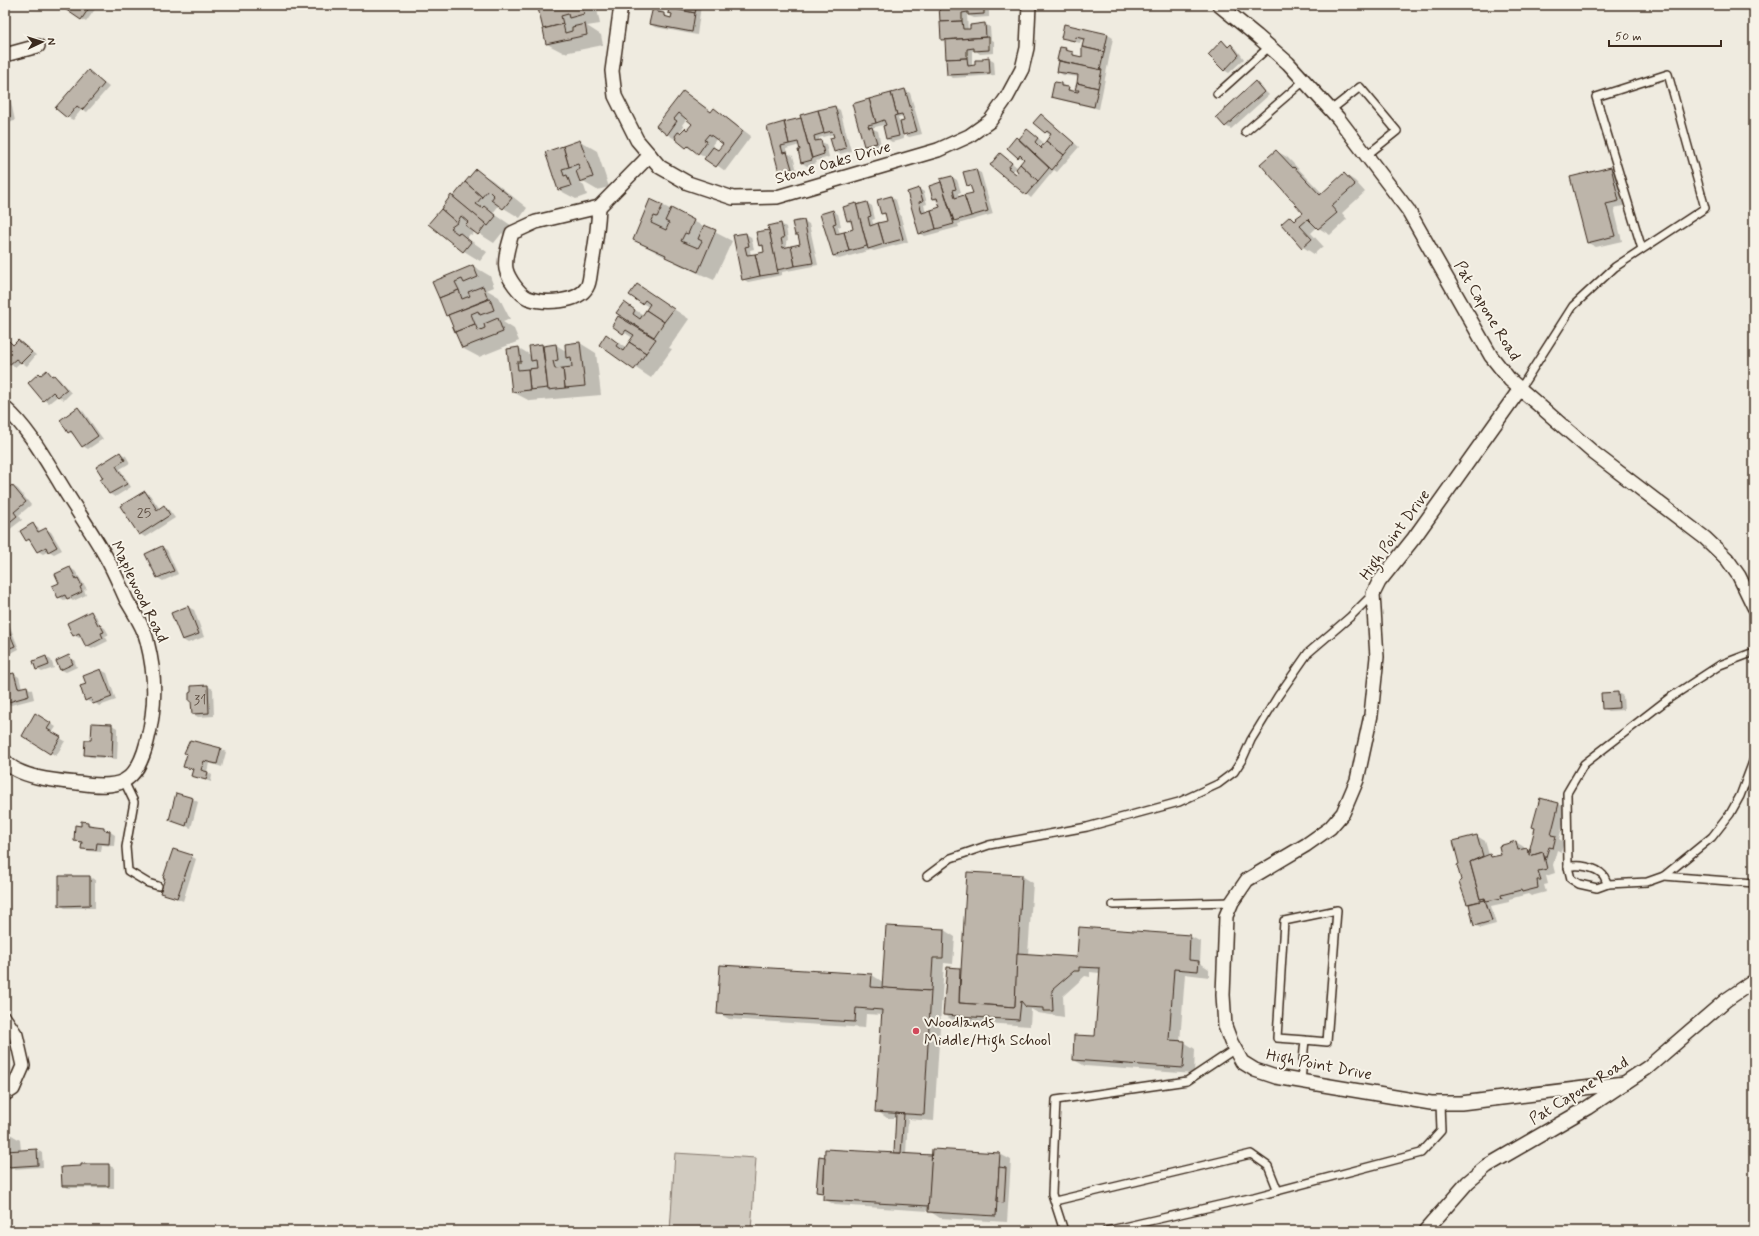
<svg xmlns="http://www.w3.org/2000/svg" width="1759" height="1236" viewBox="0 0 1759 1236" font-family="Mynerve,sans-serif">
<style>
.green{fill:#d1cbc0;stroke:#867a6f}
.shadow{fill:#0003;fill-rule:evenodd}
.building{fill:#bdb5aa;stroke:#3b2a1e}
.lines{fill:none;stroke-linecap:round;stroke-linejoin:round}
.lane-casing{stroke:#3b2a1e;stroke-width:10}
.street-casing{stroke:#3b2a1e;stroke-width:16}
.lane{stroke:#f7f3e8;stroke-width:7}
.street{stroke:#f7f3e8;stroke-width:13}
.poi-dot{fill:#d1495b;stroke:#f7f3e8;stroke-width:1.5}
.labels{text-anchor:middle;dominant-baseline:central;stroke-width:4;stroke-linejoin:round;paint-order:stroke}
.number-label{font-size:14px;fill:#5c4d41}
.street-label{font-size:16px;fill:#3b2a1e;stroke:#f7f3e8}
.poi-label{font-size:16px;fill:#3b2a1e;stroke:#f7f3e8;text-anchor:start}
</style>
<rect width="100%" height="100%" fill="#efebe0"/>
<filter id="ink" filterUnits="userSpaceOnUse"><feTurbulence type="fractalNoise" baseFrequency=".025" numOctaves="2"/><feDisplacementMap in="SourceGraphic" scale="8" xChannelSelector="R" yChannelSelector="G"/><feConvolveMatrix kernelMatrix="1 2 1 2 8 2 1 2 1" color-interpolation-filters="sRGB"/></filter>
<g filter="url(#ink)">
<!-- green -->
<polygon class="green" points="675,1153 756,1158 751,1231 670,1231"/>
<!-- shadow -->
<g class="shadow">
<polygon points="61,5 98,5 86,22"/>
<polygon points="557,5 590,5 597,9 600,24 587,26 601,35 603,45 564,53 547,44"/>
<polygon points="671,5 701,5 697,35 655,27 650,24 654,8 663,12 663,14 672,19 673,15 669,13"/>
<polygon points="940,5 989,5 989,17 974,18 967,15 968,30 985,24 990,27 991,40 994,41 994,53 980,54 976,51 972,51 972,67 976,66 984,61 984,59 989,58 994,61 995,75 953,78 948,75 946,42 942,39"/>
<polygon points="1108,35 1113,38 1099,109 1057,99 1052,96 1061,84 1073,91 1079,93 1079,91 1076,89 1079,77 1063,75 1058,72 1060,61 1058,59 1060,48 1066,49 1078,57 1082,58 1085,41 1081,40 1080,43 1068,40 1063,37"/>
<polygon points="1223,42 1230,47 1231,45 1236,48 1244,59 1229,73 1224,70"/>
<polygon points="88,71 109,87 87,112 82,109 73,120 67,117"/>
<polygon points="1255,83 1260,86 1269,95 1231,129 1226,126 1217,117"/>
<path d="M905,90L910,93L922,134L909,137L902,133L904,139L892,142L887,139L883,125L871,128L878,131L881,145L870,149L865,146L853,104ZM904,117L905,122L900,123L898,118Z"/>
<path d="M683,92L712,112L714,110L722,114L751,136L725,171L706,157L687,147L667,134ZM687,118L693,123L688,131L679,133L684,127L682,125ZM717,138L724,144L719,151L712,145Z"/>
<polygon points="5,95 10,97 15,121 5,123"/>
<polygon points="835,107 840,110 851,151 840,154 835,151 834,134 819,138 819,141 826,144 829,157 816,161 817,163 807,166 802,163 800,145 786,149 787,153 793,156 797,171 785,174 780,171 768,128 802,119"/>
<polygon points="1046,118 1079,147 1057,172 1054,170 1031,198 991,165 1000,154 1017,167 1013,171 1017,174 1025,160 1019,157 1016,138 1019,140 1028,130 1043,142 1039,146 1042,148 1052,136 1045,132"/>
<polygon points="580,141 597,151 609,187 597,190 578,179 580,183 584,186 587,195 576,199 559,190 547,153"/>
<polygon points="1276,151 1287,157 1323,194 1344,174 1355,181 1365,192 1342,213 1347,219 1330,235 1317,227 1311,233 1323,246 1314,254 1303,247 1282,224 1290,217 1297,221 1305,213"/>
<polygon points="1610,168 1619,173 1627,205 1614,208 1622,241 1596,247 1588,243"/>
<polygon points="476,170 492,180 527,208 520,218 499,205 493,213 512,226 505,235 502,233 494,243 475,231 472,235 470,234 467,238 487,252 480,261 464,251 429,224 454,198"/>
<polygon points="975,170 981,173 993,214 958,224 959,227 925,236 920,233 908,192 919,189 924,192 927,204 924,205 926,213 941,208 939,202 934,199 930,187 942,183 941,180 952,177 957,180 961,192 958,193 959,198 974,193 972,188 968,185"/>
<polygon points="891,197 896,200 908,242 874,251 871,250 839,259 833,256 832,211 838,214 841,226 838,227 840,234 855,230 853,224 848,221 844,207 867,203 872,206 875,219 872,220 874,226 889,222 887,216 882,213"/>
<polygon points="662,205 732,241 714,280 682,266 634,240"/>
<polygon points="804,221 809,224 818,265 782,272 782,275 748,282 743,279 734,236 746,234 751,237 754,249 750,250 751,256 765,253 764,248 760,245 770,231 781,224 786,227 788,240 786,241 787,248 801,245 800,237 796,235 793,223"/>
<polygon points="473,266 490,276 494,287 487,290 499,297 510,319 503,322 514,329 519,341 479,357 462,348 434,282"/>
<polygon points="637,285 689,319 669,348 672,349 651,378 600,344 606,336 626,347 633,338 613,325 620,315 624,304 644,315 649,307 642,303"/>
<polygon points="5,333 7,335 5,337 14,345 18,341 36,355 27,366 21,362 15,367 5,358"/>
<polygon points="580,343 596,353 601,395 530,401 513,392 508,350 519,348 532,356 542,345 545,347 556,345 566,351"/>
<polygon points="47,372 59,379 71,393 64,400 58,396 49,403 44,400 41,376"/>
<polygon points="78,408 83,411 103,439 88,449 83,446 74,435 69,432"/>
<polygon points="120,453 126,456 130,463 120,469 131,487 115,497 110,494 102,480"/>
<polygon points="13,486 18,489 31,505 19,515 22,520 9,530 5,528 5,493"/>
<polygon points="145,492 150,495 160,509 164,507 169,510 175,518 145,537 140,534"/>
<polygon points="33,525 38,528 40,532 46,529 51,532 62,550 54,554 49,551 43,554 38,551 33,542 27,540"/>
<polygon points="162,547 167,550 178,574 163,581 158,578 147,554"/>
<polygon points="70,568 75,571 87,589 84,590 86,595 73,601 68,598 64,600 59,597 60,584"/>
<polygon points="188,607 194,610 204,637 188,643 183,640 173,613"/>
<polygon points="91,613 96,616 101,626 105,628 109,635 105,636 108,641 92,649 86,646 82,637 79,638 74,635"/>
<polygon points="5,622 9,624 19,649 5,656"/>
<polygon points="46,657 51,660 54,668 42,672 37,669"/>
<polygon points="69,657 74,660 77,667 66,672 60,669"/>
<polygon points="101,670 107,673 116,700 99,706 94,702 91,703 86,700 88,685"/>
<polygon points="14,674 19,677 22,688 27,687 32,690 34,699 11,705 6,702 5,676"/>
<polygon points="207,686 213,689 214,716 198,717 193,714 192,702 190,700"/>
<polygon points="1618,693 1623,696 1624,710 1608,711 1603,708"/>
<polygon points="36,714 56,727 52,733 65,741 56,756 23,736"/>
<polygon points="112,725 117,728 117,734 118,735 117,759 90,757 85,754 92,741"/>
<polygon points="220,749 226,752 222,767 209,763 207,772 212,775 211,782 192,775 194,770 184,767"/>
<polygon points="193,799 198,802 191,828 170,820"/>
<polygon points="1541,799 1559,804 1567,809 1559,839 1564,842 1561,852 1557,850 1553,865 1555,873 1546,876 1548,884 1544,885 1546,892 1531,896 1528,894 1509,899 1509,902 1491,906 1496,924 1481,928 1475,925 1470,905 1468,904 1460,882 1477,836 1485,841 1489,855 1494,857 1502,855 1516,842 1524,847 1524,849 1530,851 1536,829"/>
<polygon points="88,823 93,826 104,828 115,835 114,846 102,845 101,852 87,851 82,848 83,844 75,841 82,827"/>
<polygon points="191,856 196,859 183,901 162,892"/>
<polygon points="968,873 1022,876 1033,883 1028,954 1078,958 1080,928 1190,936 1201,942 1200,963 1209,969 1209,977 1185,974 1180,1042 1184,1042 1195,1049 1194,1074 1085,1066 1074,1060 1096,1038 1100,973 1090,972 1090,977 1085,976 1063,996 1064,1017 1038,1013 1031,1009 1030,1026 955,1021 944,1015 948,968 961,969"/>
<polygon points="90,877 95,880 95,908 65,908 60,905"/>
<polygon points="944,930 955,937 953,964 944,963 934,1121 908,1119 906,1154 932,1156 1000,1154 1011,1160 1007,1222 940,1218 929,1211 835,1205 824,1199 824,1193 817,1192 819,1157 894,1154 896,1118 887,1118 877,1111 882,1015 866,1014 865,1028 729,1019 718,1013 872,975 883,982"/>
<polygon points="5,1131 20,1140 21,1151 37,1150 42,1153 43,1167 13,1169 5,1167"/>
<polygon points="108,1165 114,1168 114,1188 68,1188 63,1185"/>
</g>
<!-- building -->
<g class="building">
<polygon points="59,5 91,5 81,20"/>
<polygon points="552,5 582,5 584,14 569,18 568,14 561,16 563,24 543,29 538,8"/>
<polygon points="670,5 697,5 695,13 669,8"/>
<polygon points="939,5 984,5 984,14 968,15 968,12 962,13 962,21 940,22"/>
<polygon points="653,7 658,8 657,12 664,13 664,16 671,18 672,14 668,13 669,8 695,13 692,32 649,24"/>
<polygon points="962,21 963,29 970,29 970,25 985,23 986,37 941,40 940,22"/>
<polygon points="563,24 565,33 572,31 572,27 585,24 587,35 546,44 543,29"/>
<polygon points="1064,24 1108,34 1104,52 1082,47 1084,39 1076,37 1075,41 1061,38"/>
<polygon points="989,37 989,50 974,51 974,48 967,49 967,58 946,59 945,40"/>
<polygon points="1222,40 1228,47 1231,44 1239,55 1224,71 1208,55"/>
<polygon points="1060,47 1066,48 1065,50 1073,52 1073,55 1082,57 1082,47 1104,52 1100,70 1057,60"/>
<polygon points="989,57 990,73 947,75 946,59 967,58 968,66 975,65 975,60 983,60 983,58"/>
<polygon points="1059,61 1102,70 1098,88 1077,83 1078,75 1057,72"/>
<polygon points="88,70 104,84 82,110 77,106 67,118 55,108"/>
<polygon points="1255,81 1264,92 1225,127 1216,117"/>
<polygon points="1055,82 1061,83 1061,86 1069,87 1068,90 1078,92 1079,90 1075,90 1077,83 1098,88 1094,107 1051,97 1054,83"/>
<polygon points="905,89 917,131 903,135 900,122 904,121 902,114 897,115 891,93"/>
<polygon points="683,91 711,112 714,108 743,131 716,167 704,159 713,147 718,150 723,144 709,134 704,140 707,141 698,154 688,146 686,148 675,139 676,138 675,136 678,132 680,133 685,128 687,130 692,124 679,113 674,119 677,121 667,135 656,126"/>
<polygon points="891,93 897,115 894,116 899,136 886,139 883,126 886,125 884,120 876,123 869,99"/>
<polygon points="5,94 10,118 5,120"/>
<polygon points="869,99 876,123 868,125 869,128 872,127 877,143 864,146 852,104"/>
<polygon points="835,106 846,148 834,152 830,138 834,137 832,131 824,133 818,110"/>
<polygon points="818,110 824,133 814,136 815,141 821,140 824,154 812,158 800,115"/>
<polygon points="1041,114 1074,143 1064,155 1046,141 1051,134 1047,131 1045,133 1033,123"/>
<polygon points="801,118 812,160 801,163 798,150 800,150 798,142 789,144 784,122"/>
<polygon points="784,122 789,144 781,146 783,153 787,152 792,169 779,172 767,127"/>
<polygon points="1027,129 1038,138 1035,142 1042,149 1041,147 1046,141 1064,155 1052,170 1019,139"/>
<polygon points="1016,137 1049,168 1038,181 1020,164 1024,159 1020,155 1018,158 1007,148"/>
<polygon points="580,140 593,177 580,182 576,171 580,169 578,164 569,167 563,146"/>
<polygon points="563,146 569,167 562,169 564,176 567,175 571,186 558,190 545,152"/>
<polygon points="1276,150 1293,168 1294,167 1320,195 1344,173 1355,185 1331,206 1337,213 1318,229 1308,219 1300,226 1312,239 1302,248 1281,224 1290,216 1295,221 1297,219 1296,218 1303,213 1260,164"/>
<polygon points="1000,153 1012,163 1008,168 1016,174 1018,172 1016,169 1020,164 1038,181 1026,195 990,165"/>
<polygon points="1611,167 1619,201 1606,204 1615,236 1587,243 1570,177"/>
<polygon points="476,169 512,198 503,209 491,200 494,196 488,190 482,197 465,182"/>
<polygon points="976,169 988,211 971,216 964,195 973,193 970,185 967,186 963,172"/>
<polygon points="952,176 956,189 953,190 955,198 964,195 971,216 954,221 940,179"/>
<polygon points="465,182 482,197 476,204 482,208 484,206 496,216 488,226 453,197"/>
<polygon points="941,182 954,224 936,229 931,210 940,207 937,198 933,199 929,186"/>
<polygon points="919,188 923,201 919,202 922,213 931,210 936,229 919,234 907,192"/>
<polygon points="451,195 486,224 478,235 465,225 468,222 461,216 457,223 441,209"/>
<polygon points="891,196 903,239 884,244 878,223 887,221 885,213 881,214 877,200"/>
<polygon points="650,199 663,205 657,217 654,216 651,223 666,230 669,223 665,221 671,208 694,220 688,234 685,233 681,241 698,248 702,241 698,239 704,225 716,230 698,272 665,257 666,255 633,240"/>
<polygon points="867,202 871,216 868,217 870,226 878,223 884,244 868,249 856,205"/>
<polygon points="856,203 867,246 849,251 844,232 853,229 851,220 847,221 843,207"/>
<polygon points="441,209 457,223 450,228 458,234 459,232 471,242 463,252 428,224"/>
<polygon points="833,210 836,223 833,224 836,234 844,232 849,251 833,256 820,214"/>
<polygon points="804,220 813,263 795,266 791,246 800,244 798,235 795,235 792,222"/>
<polygon points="781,223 784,238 781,238 783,248 791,246 795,266 777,270 768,226"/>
<polygon points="769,230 778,273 760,276 755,254 764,252 763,245 759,246 756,232"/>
<polygon points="746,233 749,246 745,247 747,255 755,254 760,276 742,280 733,235"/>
<polygon points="473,265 478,277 464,283 462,279 455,282 459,290 439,298 432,282"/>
<polygon points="637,284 674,309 664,322 646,310 650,304 645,300 642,304 629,295"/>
<polygon points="483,286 488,299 446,316 439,298 459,290 462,299 470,296 468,292"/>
<polygon points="490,299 494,310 480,315 478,311 471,314 475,324 455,332 448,315"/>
<polygon points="624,302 635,310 633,314 640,319 646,310 664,322 654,337 616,313"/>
<polygon points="618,316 656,339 646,353 629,342 634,335 626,330 623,334 612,326"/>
<polygon points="498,318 503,332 462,348 455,332 475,324 478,331 485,328 484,324"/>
<polygon points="606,334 618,343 616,346 623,351 629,342 646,353 634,370 599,345"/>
<polygon points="5,337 13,345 18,340 32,352 21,363 16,359 9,365 5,360"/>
<polygon points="580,342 585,386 565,388 563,368 572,367 571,357 566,358 565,344"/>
<polygon points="542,344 548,388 530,390 528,369 537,368 536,360 531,361 529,346"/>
<polygon points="556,344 558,360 553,361 555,369 563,368 565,388 548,390 543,346"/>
<polygon points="519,347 521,362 517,362 518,370 528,369 530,390 512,392 507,349"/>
<polygon points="47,370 52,376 54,375 67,390 58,397 53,392 43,401 28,383 39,373 41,375"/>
<polygon points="78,407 98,436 82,447 71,431 68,433 60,420"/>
<polygon points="120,452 125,460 116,466 127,484 109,494 100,480 103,478 96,467"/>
<polygon points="12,485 26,502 14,512 17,516 5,526 5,491"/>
<polygon points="145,491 157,510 164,505 170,515 139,535 120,506"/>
<polygon points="33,523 38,532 46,528 57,547 48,552 46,547 37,552 29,539 26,541 20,531"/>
<polygon points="162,546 174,571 157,578 145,554"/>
<polygon points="70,567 76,579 78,578 82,586 80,587 82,592 67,599 65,595 58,598 52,586 59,583 55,574"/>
<polygon points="188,606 199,634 182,640 171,613"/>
<polygon points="91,611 98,625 100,624 104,632 101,633 103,638 86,647 79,633 73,636 67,623"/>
<polygon points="5,622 15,646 5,650"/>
<polygon points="69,655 73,664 60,670 56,661"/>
<polygon points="46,656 49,665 36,670 33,661"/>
<polygon points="101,669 112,697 93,704 91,698 85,701 80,686 86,684 83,676"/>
<polygon points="14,673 18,688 27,686 29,696 5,703 5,675"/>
<polygon points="208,685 209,713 192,714 191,701 189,701 189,693 191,692 191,686"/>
<polygon points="1618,692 1619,708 1602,709 1601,693"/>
<polygon points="35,713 51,723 47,729 61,737 50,754 22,736"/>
<polygon points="92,723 112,724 112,731 113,731 112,757 84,755 85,740 91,740"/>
<polygon points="190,740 221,748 217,764 204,761 201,770 208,772 206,780 191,776 193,769 183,767 187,754 184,753"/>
<polygon points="176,793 193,798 186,826 169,820"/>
<polygon points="1540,798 1559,803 1551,835 1556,836 1553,848 1549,847 1545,860 1543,852 1530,856 1530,848 1535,828 1532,827"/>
<polygon points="81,821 88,822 88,825 104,827 104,830 110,831 109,844 97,843 96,850 81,849 82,842 74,841 75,825 81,826"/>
<polygon points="1477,835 1483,856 1470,862 1480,899 1485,898 1485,900 1467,904 1459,882 1461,880 1457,865 1459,864 1453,841"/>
<polygon points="1516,841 1518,850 1527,848 1528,853 1530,848 1530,856 1543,852 1547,869 1538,871 1541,880 1537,880 1538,888 1522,892 1521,890 1501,895 1502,898 1486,901 1485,898 1480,899 1470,862 1490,854 1491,857 1501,855 1499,846"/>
<polygon points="173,849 192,855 177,898 160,893 165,878 163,878"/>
<polygon points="967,872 1022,875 1015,1007 959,1003"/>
<polygon points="59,876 90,876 90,905 59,906"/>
<polygon points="1485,900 1492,921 1474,926 1469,904"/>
<polygon points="886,926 944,929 943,958 933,958 931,991 882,988"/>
<polygon points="1079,927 1190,935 1189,960 1199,961 1198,971 1174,969 1169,1040 1185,1041 1183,1068 1073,1060 1074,1035 1095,1036 1100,968 1079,967 1079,971 1074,971 1052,990 1053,1011 1043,1011 1043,1008 1026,1007 1021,1001 1019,1020 943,1015 947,967 960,968 959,1003 1015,1007 1017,953 1077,957"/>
<polygon points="720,965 872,974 871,987 931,991 924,1115 875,1112 882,1010 856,1008 855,1022 717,1014"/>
<polygon points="896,1113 904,1114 901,1153 894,1153"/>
<polygon points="37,1149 38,1165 7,1167 6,1151"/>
<polygon points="825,1149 932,1155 929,1206 823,1200"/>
<polygon points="932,1149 1000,1153 996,1216 928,1212"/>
<polygon points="819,1156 825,1157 823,1193 816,1192"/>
<polygon points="81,1164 109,1164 109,1186 62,1186 61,1167 81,1166"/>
<polygon points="999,1167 1006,1168 1004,1203 997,1202"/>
</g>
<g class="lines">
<!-- lane casing -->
<g class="lane-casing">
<g id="lane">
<polyline points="1217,94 1269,47"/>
<polyline points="1331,110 1360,87 1397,131 1367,155"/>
<polyline points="1245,132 1304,81"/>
<polyline points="1520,389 1573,306 1615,267 1705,208 1668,74 1596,97 1642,249"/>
<polyline points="1754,652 1720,665 1668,699 1584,764 1567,793 1568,867 1571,879 1579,884 1597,888 1608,884 1647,882 1664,876 1712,837 1730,814 1740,796 1754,759"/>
<polyline points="124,781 134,802 126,847 128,871 148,883 158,886"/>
<path d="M1568,867C1578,864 1596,867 1603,875C1605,877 1606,882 1608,884"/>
<polyline points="927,876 951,858 989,845 1087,827 1179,802 1218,784 1234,772 1243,758 1251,740 1278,696 1308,653 1350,617 1373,594"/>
<polyline points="1664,876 1754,883"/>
<polyline points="1113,905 1232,902"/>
<polyline points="1301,1081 1305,1040 1277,1038 1284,921 1337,910 1327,1042 1305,1040"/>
<polyline points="1055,1201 1251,1154 1268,1166 1278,1191"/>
<polyline points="1064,1231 1052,1194 1056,1100 1187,1081 1235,1049"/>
<polyline points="1106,1231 1254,1197 1421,1153 1441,1131 1440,1103"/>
</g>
</g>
<!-- street casing -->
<g class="street-casing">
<g id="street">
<polyline points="621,5 612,71 615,96 637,140 660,167 688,183 733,198 777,197 938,150 969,136 990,121 1007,97 1022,69 1027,48 1029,5"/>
<polyline points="1219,5 1257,36 1288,63 1338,118 1408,210 1491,356 1510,380 1595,454 1705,538 1727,559 1739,576 1754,607"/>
<polyline points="5,55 38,46"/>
<path d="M599,207C598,228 595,248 591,269C590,274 590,282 587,287C578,303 544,304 528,298C519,294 508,278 506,269C504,258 509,244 512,233L536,222Z"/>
<polyline points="599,207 650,155"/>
<polyline points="1520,389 1414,538 1379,582 1373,594 1377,657 1371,715 1357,780 1343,813 1330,828 1306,845 1247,880 1232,902 1226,916 1223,995 1225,1026 1231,1042 1242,1062 1255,1070 1276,1077 1431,1103 1461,1103 1625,1083"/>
<path d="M5,408C28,428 44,457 60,483C75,508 92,532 106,557C114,571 120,586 127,601C134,613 144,627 147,641C156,676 156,707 147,742C136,785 119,789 78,783C57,781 19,778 5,761"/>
<polyline points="5,1019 16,1035 23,1066 13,1089 5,1094"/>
<polyline points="1425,1231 1468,1182 1487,1166 1587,1108 1647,1068 1726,1000 1754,981"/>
</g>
</g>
<!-- lane -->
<use href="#lane" class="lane"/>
<!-- street -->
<use href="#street" class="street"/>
</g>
</g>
<!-- markers -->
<circle class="poi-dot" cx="916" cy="1031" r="4"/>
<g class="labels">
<!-- number labels -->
<g class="number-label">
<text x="144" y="513">25</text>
<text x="200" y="700">31</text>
</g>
<!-- street labels -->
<g class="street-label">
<text transform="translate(833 163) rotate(-16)">Stone Oaks Drive</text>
<text transform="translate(1487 311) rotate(59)">Pat Capone Road</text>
<text transform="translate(1395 535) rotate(-54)">High Point Drive</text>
<text transform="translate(139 592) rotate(64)">Maplewood Road</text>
<text transform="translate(1319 1065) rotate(11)">High Point Drive</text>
<text transform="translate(1579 1091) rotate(-32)">Pat Capone Road</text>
</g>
<!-- poi labels -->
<g class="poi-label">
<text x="924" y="1022">Woodlands<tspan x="924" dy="18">Middle/High School</tspan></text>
</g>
</g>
<!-- margin -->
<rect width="1759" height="1236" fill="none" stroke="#f7f3e8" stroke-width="20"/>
<rect x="10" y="10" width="1739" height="1216" fill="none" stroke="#3b2a1e" stroke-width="1.5" filter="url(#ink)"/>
<!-- north arrow -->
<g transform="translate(42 42) rotate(86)" stroke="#f7f3e8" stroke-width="3" paint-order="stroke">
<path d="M0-3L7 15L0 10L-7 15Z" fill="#3b2a1e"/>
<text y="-6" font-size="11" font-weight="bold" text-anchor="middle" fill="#3b2a1e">N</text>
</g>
<!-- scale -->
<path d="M1609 40v6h112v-6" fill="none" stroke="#3b2a1e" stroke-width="2"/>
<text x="1615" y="40" font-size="12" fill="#3b2a1e" stroke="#f7f3e8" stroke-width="3" paint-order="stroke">50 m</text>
</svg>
